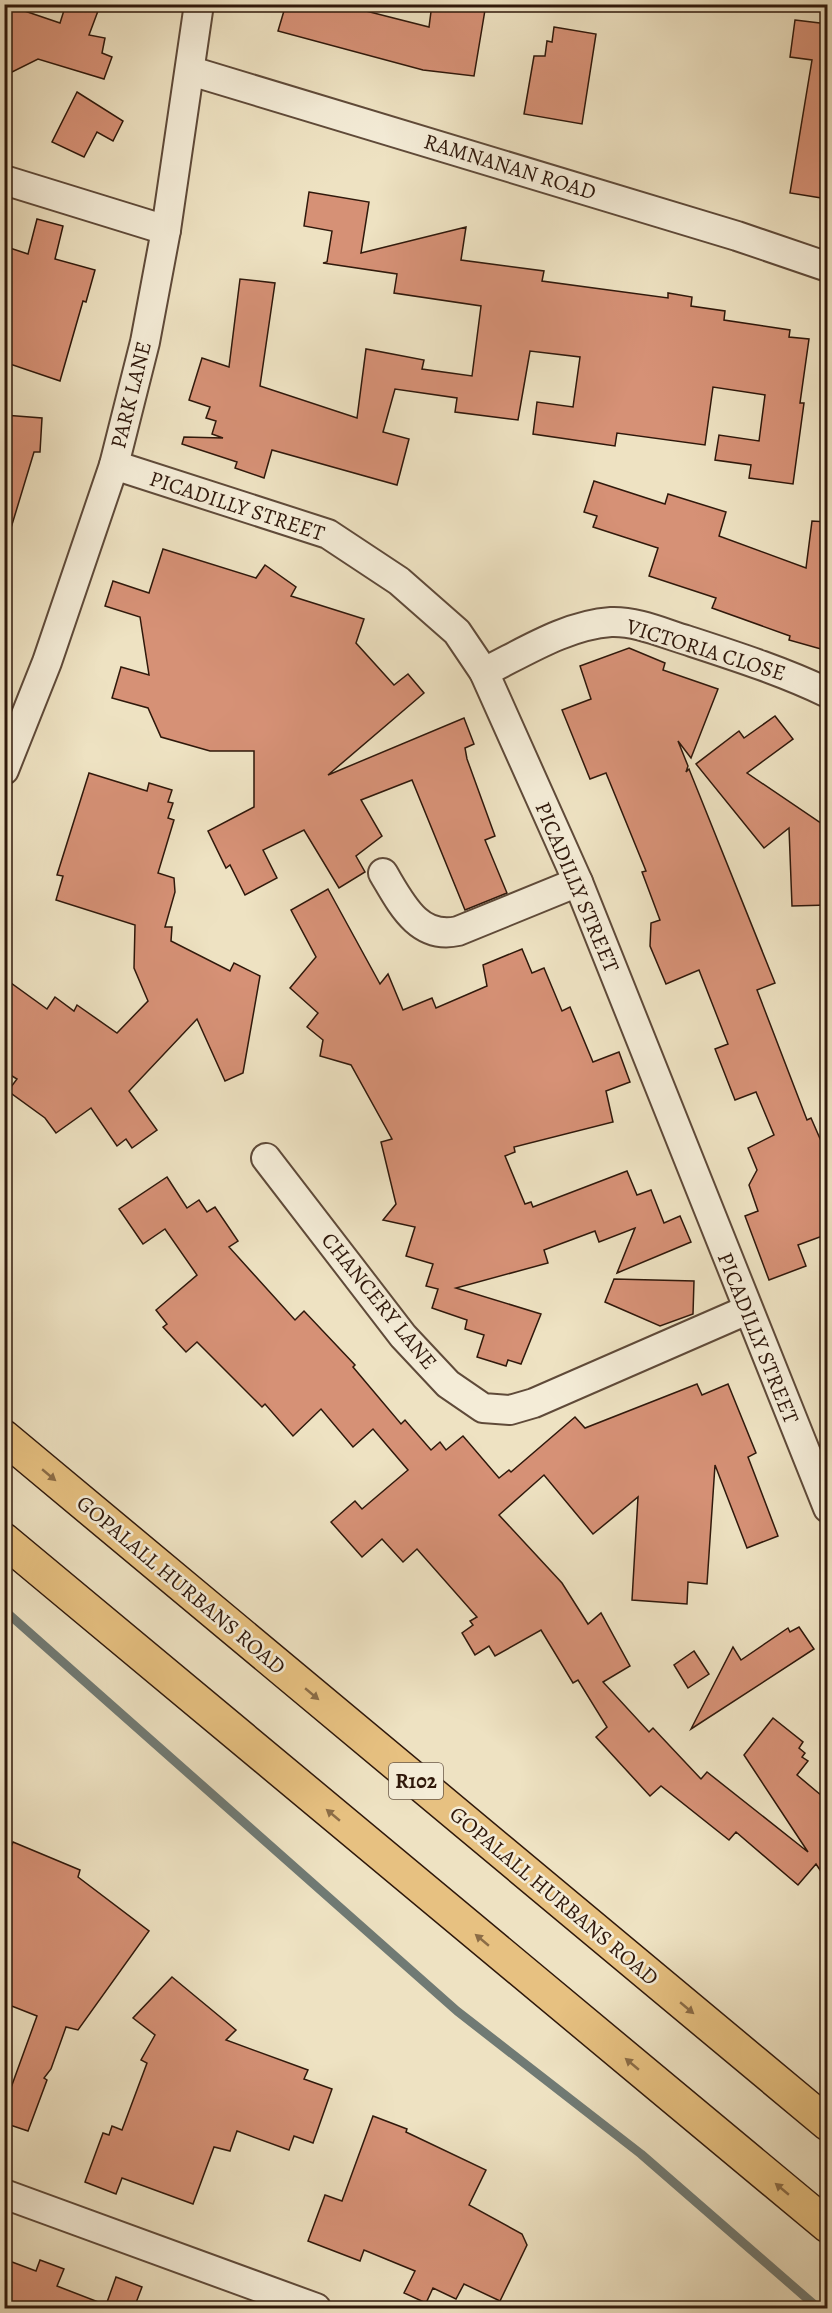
<svg xmlns="http://www.w3.org/2000/svg" width="832" height="2313" viewBox="0 0 832 2313" font-family="Alegreya,serif">
<style>
.lines{fill:none;stroke-linecap:round;stroke-linejoin:round}
.stream{stroke:#707a74;stroke-width:9}
.building{fill:#d69176;stroke:#2f180b;stroke-width:1.5}
.street-casing{stroke:#5f4a39;stroke-width:32}
.primary-casing{stroke:#2f180b;stroke-width:36}
.street{stroke:#f4ecd7;stroke-width:28}
.primary{stroke:#e7c181;stroke-width:33}
.oneway{fill:#8b6c46}
.labels{text-anchor:middle;dominant-baseline:central;stroke-width:5;stroke-linejoin:round;paint-order:stroke}
.shield{fill:#f4ecd7;stroke:#6a5848;stroke-width:1.5}
.shield-label{font-size:21px;font-weight:bold;fill:#2f180b}
.street-label{font-size:22px;fill:#2f180b;stroke:#f4ecd7}
</style>
<rect width="100%" height="100%" fill="#eee2c2"/>
<filter id="stains"><feTurbulence type="fractalNoise" baseFrequency=".00333" numOctaves="4"/><feColorMatrix values="0 0 0 0 .2 0 0 0 0 .09 0 0 0 0 .02 0 0 0 .5 -.17"/></filter>
<radialGradient id="worn" r=".72"><stop offset=".6" stop-color="#630" stop-opacity="0"/><stop offset="1" stop-color="#630" stop-opacity=".3"/></radialGradient>
<g class="lines">
<!-- stream -->
<polyline class="stream" points="4,1610 457,2011 641,2154 818,2308"/>
</g>
<!-- building -->
<g class="building">
<polygon points="4,4 60,23 66,4 80,4 98,11 89,35 105,38 102,53 112,57 104,79 38,59 4,76"/>
<polygon points="286,4 360,4 358,9 429,27 432,4 486,4 474,76 423,70 278,31"/>
<polygon points="795,20 828,24 828,199 790,193 812,60 790,57"/>
<polygon points="554,27 596,34 582,124 524,114 534,56 545,56 547,41 552,42"/>
<polygon points="77,92 123,121 113,141 97,132 84,157 52,142"/>
<polygon points="309,192 369,202 361,253 466,227 461,260 544,271 542,281 668,298 668,293 692,297 691,306 725,311 724,320 790,330 789,337 809,339 800,403 804,403 793,484 749,478 751,465 715,460 719,435 759,441 765,395 713,387 705,445 617,433 615,446 533,434 537,402 573,407 580,357 530,351 518,420 455,412 457,398 395,389 383,432 409,439 397,485 272,450 264,478 235,468 237,462 182,444 184,437 223,438 212,434 216,421 206,418 210,407 189,400 202,358 229,367 240,279 275,283 260,386 357,418 366,349 424,360 422,369 472,376 481,306 394,293 397,274 323,263 327,262 332,231 304,226"/>
<polygon points="37,219 63,226 55,259 95,270 86,302 83,301 60,381 4,362 4,246 28,254"/>
<polygon points="4,415 42,418 40,452 34,452 11,528 4,527"/>
<polygon points="594,481 665,504 668,494 726,512 719,536 806,568 812,521 828,522 828,651 789,640 790,636 712,608 716,598 649,576 658,548 593,527 597,516 584,512"/>
<polygon points="163,549 256,578 265,565 296,587 291,596 364,619 356,643 394,685 408,674 424,693 328,775 464,718 474,744 465,748 467,759 495,836 485,840 507,893 465,910 412,780 361,800 382,836 356,856 365,872 339,888 304,830 263,850 277,878 245,895 230,865 226,868 208,831 254,807 254,751 210,751 161,737 148,708 112,698 121,667 149,675 140,617 105,606 113,581 149,593"/>
<polygon points="629,648 665,663 663,670 718,689 691,758 678,741 688,766 686,772 689,769 775,983 757,990 807,1120 811,1118 828,1157 828,1234 798,1245 806,1266 769,1280 745,1216 758,1211 749,1185 757,1170 748,1148 774,1135 756,1092 735,1100 715,1049 728,1044 699,970 666,984 650,946 651,923 660,920 642,872 646,871 606,773 590,779 562,710 591,699 580,666"/>
<polygon points="775,716 793,739 747,773 828,828 828,905 792,906 789,828 764,848 696,764 739,731 744,738"/>
<polygon points="89,773 147,791 149,783 172,790 168,802 173,803 168,818 174,820 158,873 174,878 175,892 165,927 172,927 171,941 230,971 234,963 260,976 243,1073 225,1081 197,1019 129,1091 157,1130 132,1148 126,1139 117,1146 91,1108 56,1133 45,1118 8,1091 17,1079 4,1071 4,978 47,1009 55,997 74,1011 77,1005 117,1033 148,1001 134,968 135,925 56,900 63,876 57,875"/>
<polygon points="328,889 380,984 388,974 403,1010 432,998 436,1008 487,986 483,965 522,949 532,973 544,968 562,1011 570,1007 593,1062 619,1052 630,1082 606,1091 613,1122 514,1147 515,1152 505,1156 525,1204 531,1202 533,1207 627,1171 637,1195 651,1190 664,1223 680,1216 691,1242 617,1273 635,1228 599,1242 595,1231 544,1250 548,1263 456,1288 541,1314 521,1364 508,1360 506,1366 477,1357 484,1335 465,1329 467,1320 432,1308 438,1289 426,1286 433,1264 406,1256 415,1227 383,1220 396,1204 381,1142 392,1139 351,1065 320,1056 323,1040 307,1027 318,1013 290,988 316,957 291,910"/>
<polygon points="167,1177 187,1208 199,1200 207,1212 215,1207 238,1241 229,1247 295,1320 304,1311 355,1365 353,1367 401,1424 405,1420 431,1450 440,1442 446,1450 463,1436 499,1478 509,1470 511,1472 575,1417 585,1428 697,1384 702,1395 728,1384 756,1453 748,1457 778,1536 747,1548 715,1465 707,1584 688,1582 687,1604 632,1600 638,1497 593,1534 544,1475 499,1515 562,1583 588,1624 601,1613 630,1666 603,1682 649,1732 653,1728 701,1779 707,1772 808,1852 744,1755 773,1718 803,1742 799,1748 805,1753 802,1757 808,1761 797,1775 828,1801 828,1882 816,1864 798,1885 736,1832 729,1840 661,1786 650,1796 596,1737 607,1727 578,1680 573,1683 541,1630 495,1656 489,1646 475,1655 462,1633 473,1625 470,1621 477,1617 417,1549 403,1562 382,1539 362,1557 331,1522 355,1501 362,1509 408,1470 373,1429 353,1447 321,1409 293,1436 265,1404 262,1407 197,1342 186,1352 163,1327 167,1324 156,1310 197,1275 165,1229 143,1244 119,1209"/>
<polygon points="614,1279 694,1281 693,1314 660,1326 605,1302"/>
<polygon points="799,1627 814,1649 691,1729 733,1647 741,1660 788,1628 790,1632"/>
<polygon points="694,1651 709,1674 688,1688 674,1665"/>
<polygon points="13,1842 80,1870 78,1877 149,1931 78,2030 66,2027 51,2069 44,2078 47,2080 28,2131 4,2123 4,2107 37,2016 4,2003 4,1863"/>
<polygon points="172,1977 236,2030 226,2040 308,2070 304,2079 332,2089 313,2143 294,2136 289,2150 237,2131 230,2151 214,2147 193,2204 122,2178 116,2194 85,2182 103,2133 109,2135 112,2126 122,2130 147,2063 141,2060 155,2035 133,2018"/>
<polygon points="373,2116 407,2129 406,2132 486,2170 469,2205 522,2234 527,2245 500,2301 464,2284 456,2299 433,2288 426,2303 404,2293 415,2271 364,2250 360,2261 308,2241 325,2195 342,2201"/>
<polygon points="4,2259 36,2271 40,2260 64,2269 57,2286 106,2305 116,2277 142,2287 134,2308 4,2308"/>
</g>
<g class="lines">
<!-- street casing -->
<g class="street-casing">
<g id="street">
<polyline points="191,71 737,236 828,267"/>
<polyline points="4,180 166,230"/>
<polyline points="114,465 328,534 399,581 457,632 484,672 578,882 828,1508"/>
<path d="M484,672C523,653 566,625 611,622C636,621 663,633 686,640C735,656 782,671 828,693"/>
<polyline points="4,770 47,662 114,465 145,342 166,230 199,4"/>
<path d="M383,873C401,903 418,940 458,931L578,882"/>
<polyline points="266,1158 403,1336 448,1384 483,1408 510,1410 534,1403 747,1310"/>
<polyline points="4,2194 316,2308"/>
</g>
</g>
<!-- primary casing -->
<g class="primary-casing">
<g id="primary">
<polyline points="4,1437 828,2124"/>
<polyline points="4,1540 828,2226"/>
</g>
</g>
<!-- street -->
<use href="#street" class="street"/>
<!-- primary -->
<use href="#primary" class="primary"/>
</g>
<!-- one-way arrows -->
<defs><path id="oneway-solid" d="M-6-.8H1V-3.2L6.5 0L1 3.2V.8H-6Z" transform="scale(1.5)"/></defs>
<g class="oneway">
<use href="#oneway-solid" transform="translate(49 1475) rotate(40)"/>
<use href="#oneway-solid" transform="translate(312 1694) rotate(40)"/>
<use href="#oneway-solid" transform="translate(333 1815) rotate(-140)"/>
<use href="#oneway-solid" transform="translate(482 1940) rotate(-140)"/>
<use href="#oneway-solid" transform="translate(687 2008) rotate(40)"/>
<use href="#oneway-solid" transform="translate(632 2064) rotate(-140)"/>
<use href="#oneway-solid" transform="translate(782 2189) rotate(-140)"/>
</g>
<g class="labels">
<!-- shield labels -->
<rect class="shield" x="389" y="1763" width="54" height="36" rx="4.5"/>
<g class="shield-label">
<text x="416" y="1781">R102</text>
</g>
<!-- street labels -->
<g class="street-label">
<text transform="translate(510 167) rotate(17)">RAMNANAN ROAD</text>
<text transform="translate(131 395) rotate(-76)">PARK LANE</text>
<text transform="translate(237 506) rotate(18)">PICADILLY STREET</text>
<text transform="translate(706 650) rotate(17)">VICTORIA CLOSE</text>
<text transform="translate(577 887) rotate(67)">PICADILLY STREET</text>
<text transform="translate(379 1301) rotate(51)">CHANCERY LANE</text>
<text transform="translate(758 1338) rotate(68)">PICADILLY STREET</text>
<text transform="translate(181 1585) rotate(40)">GOPALALL HURBANS ROAD</text>
<text transform="translate(554 1896) rotate(40)">GOPALALL HURBANS ROAD</text>
</g>
</g>
<!-- margin -->
<rect width="832" height="2313" fill="none" stroke="#eee2c2" stroke-width="24"/>
<rect x="6" y="6" width="820" height="2301" fill="none" stroke="#2f180b" stroke-width="3"/>
<rect x="12" y="12" width="808" height="2289" fill="none" stroke="#2f180b" stroke-width="1.5"/>
<rect width="100%" height="100%" filter="url(#stains)"/>
<rect width="100%" height="100%" fill="url(#worn)"/>
</svg>
